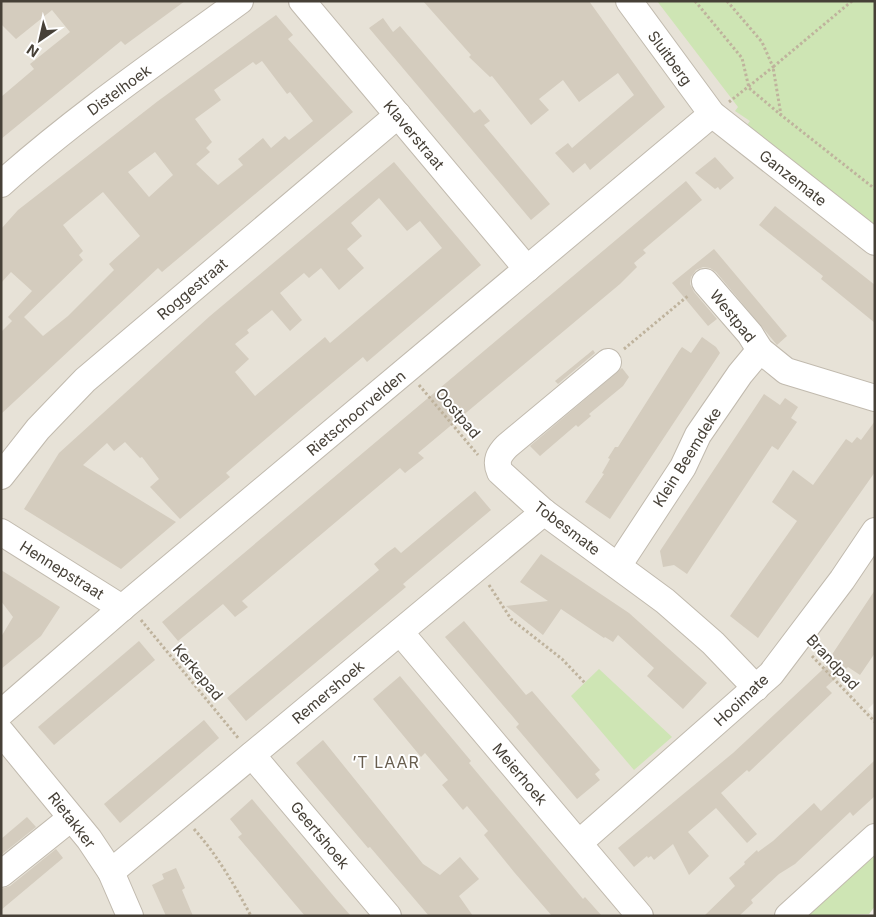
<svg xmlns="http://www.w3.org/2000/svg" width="876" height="917" viewBox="0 0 876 917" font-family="Inter,sans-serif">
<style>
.residential{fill:#e7e2d7}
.green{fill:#cee5b4}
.building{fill:#d4ccbe;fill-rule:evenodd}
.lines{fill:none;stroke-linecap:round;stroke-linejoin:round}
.minor-casing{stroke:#c1baae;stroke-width:28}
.path{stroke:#bfb39d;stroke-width:3;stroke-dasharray:2.5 2.5;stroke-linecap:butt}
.minor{stroke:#fff;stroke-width:26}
.labels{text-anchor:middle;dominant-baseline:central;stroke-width:4;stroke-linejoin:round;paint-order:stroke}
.street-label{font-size:15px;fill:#464037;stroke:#fff}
.neighbourhood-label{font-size:16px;letter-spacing:1px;fill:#685e4f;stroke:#fff}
</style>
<rect width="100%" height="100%" fill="#f3f0e8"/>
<!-- residential -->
<polygon class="residential" points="1,1 875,1 875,702 868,709 875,717 875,906 869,914 1,916"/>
<!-- green -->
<g class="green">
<polygon points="657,1 875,1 875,232 744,129 750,121 735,111 738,107"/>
<polygon points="599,669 672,737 634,770 571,696"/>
<polygon points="875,848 875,906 869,914 799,916"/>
</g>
<!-- building -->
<g class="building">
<polygon points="1,1 185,1 125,45 121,41 1,139 1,97 34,69 30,64 70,32 52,10 16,39 1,24"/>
<polygon points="423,1 589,1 665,107 590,170 585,163 573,173 555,153 568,143 572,148 634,95 618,73 579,102 563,80 539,99 549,110 531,125 492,76 490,77 469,57 471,55"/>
<path d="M276,15L293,35L288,39L353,112L162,272L158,268L1,414V332L12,321L8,317L32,291L11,272L1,283V229L18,210L158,101ZM262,61L287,94L290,92L313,121L289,140L285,136L271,148L263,138L238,159L243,165L218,185L196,164L210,152L206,148L212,142L195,119L221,100L214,90L253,62L256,65ZM155,152L173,175L149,197L128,172ZM103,192L140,236L109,264L114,270L68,316L43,336L24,317L83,260L79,255L83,251L63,225Z"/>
<polygon points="383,18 393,32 400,26 474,113 480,109 490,121 484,125 550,204 531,220 369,28"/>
<polygon points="715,157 734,178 720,190 718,187 715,189 695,173"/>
<path d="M394,162L481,265L367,362L363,357L295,414L226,473L230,477L180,519L150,487L159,479L142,457L140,458L125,442L114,451L107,443L83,465L176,522L121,569L24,509L59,453L210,316ZM379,198L407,231L420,221L442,248L330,343L325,337L255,396L235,372L249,359L235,344L249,333L247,330L272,310L290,331L302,320L280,293L304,273L309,278L321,268L339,290L364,268L347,249L362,236L351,223Z"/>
<polygon points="686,181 702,200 643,250 646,253 634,263 637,267 620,284 418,453 424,458 405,473 400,468 242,601 248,607 235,617 223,604 178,641 162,622"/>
<polygon points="775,206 875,285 875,323 821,279 823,276 759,225"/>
<polygon points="714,249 787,336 777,345 716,272 710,268 703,267 696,270 691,277 690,284 694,292 717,319 708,326 672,283"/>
<polygon points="702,337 716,347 720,353 610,519 585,502 604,474 602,473 610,459 608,458 615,447 618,447 679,351 682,347 691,353"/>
<polygon points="593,350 595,353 558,384 555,381"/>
<polygon points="622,368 629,377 623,386 589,414 591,416 578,427 576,425 540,456 530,446"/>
<polygon points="764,394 780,405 785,398 798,407 791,418 797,422 778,450 772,446 687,574 674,565 663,567 660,551"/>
<polygon points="875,421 875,472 758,638 730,616 797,521 772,502 793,470 813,485 846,439 852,443 857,437 861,440"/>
<polygon points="475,491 491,510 403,584 406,587 246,721 227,698 379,570 374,564 388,552 395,547 401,553"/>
<polygon points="541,554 629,613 707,683 683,709 647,676 654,668 618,635 613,642 605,637 604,638 561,609 543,635 506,606 548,601 520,582"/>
<polygon points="1,570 60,607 41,636 1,669 1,637 13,617 1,601"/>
<polygon points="875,590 875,653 860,675 848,667 826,687 832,693 749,772 747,770 721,793 757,834 747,843 716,808 688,832 709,856 689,875 673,844 654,860 651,856 648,858 647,856 634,867 618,848 733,753 835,658 831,656"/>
<polygon points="464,621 526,695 532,691 600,770 595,774 600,780 577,799 516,727 519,724 445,637"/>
<polygon points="139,641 155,660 54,745 38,727"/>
<polygon points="400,676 471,761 469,763 583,899 585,897 602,916 552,916 514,872 484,835 488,831 467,806 463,810 442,785 448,780 425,753 421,757 373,699"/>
<polygon points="204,720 219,738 120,823 104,804"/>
<polygon points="323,740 423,864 440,875 460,857 479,879 459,896 473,916 429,916 370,847 368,848 296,763"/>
<polygon points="875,760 875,796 853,816 850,812 795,864 779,874 751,900 753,903 739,916 704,916 735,886 729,878 745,864 744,862 757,850 758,852 773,841 814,803 821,811"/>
<polygon points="252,799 336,899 351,916 305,916 238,837 242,834 230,819"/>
<polygon points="27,817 36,827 1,855 1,839"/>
<polygon points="56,849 63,858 1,910 1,889 10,886"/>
<polygon points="176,868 185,888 182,890 193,916 166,916 152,885 164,879 162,874"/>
</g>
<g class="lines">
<!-- minor casing -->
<g class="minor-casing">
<g id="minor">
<polyline points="302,1 527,269"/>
<polyline points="629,1 712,114 875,242"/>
<path d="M1,184C76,117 159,60 240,1"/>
<polyline points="705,282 750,334 760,350 786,371 875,398"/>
<path d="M608,362L507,446C499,454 495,461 500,472L544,512L665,601L713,643L756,688"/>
<polyline points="1,476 38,429 85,380 398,115"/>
<polyline points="1,532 122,608"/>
<polyline points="618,566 683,467 698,435 740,374 760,350"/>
<polyline points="400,632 640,916"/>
<polyline points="1,713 122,608 712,114"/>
<polyline points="1,732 89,839 111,872 130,916"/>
<polyline points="252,755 388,916"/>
<polyline points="579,843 771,674 842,580 875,531"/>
<polyline points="111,872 544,512"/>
<polyline points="1,874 71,818"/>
<polyline points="788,916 875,837"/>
</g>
</g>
<!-- path -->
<g class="path">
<polyline points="695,1 742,58 749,88 781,115"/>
<polyline points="727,1 762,42 773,67 729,102"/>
<polyline points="852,1 773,67 781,115 875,189"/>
<polyline points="624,349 689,295"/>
<polyline points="419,385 478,455"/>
<polyline points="489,585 511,619 562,659 585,683"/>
<polyline points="141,620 239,739"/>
<polyline points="812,656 875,722"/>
<path d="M194,829C217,855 234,884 251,916"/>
</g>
<!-- minor -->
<use href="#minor" class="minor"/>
</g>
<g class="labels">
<!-- street labels -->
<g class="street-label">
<text transform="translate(670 58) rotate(54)">Sluitberg</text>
<text transform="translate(119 90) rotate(-36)">Distelhoek</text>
<text transform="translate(414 135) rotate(50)">Klaverstraat</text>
<text transform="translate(793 178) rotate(38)">Ganzemate</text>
<text transform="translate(192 289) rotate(-40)">Roggestraat</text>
<text transform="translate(733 316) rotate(51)">Westpad</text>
<text transform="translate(356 413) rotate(-40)">Rietschoorvelden</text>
<text transform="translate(458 413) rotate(50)">Oostpad</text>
<text transform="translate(687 457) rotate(-58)">Klein Beemdeke</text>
<text transform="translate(567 528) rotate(37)">Tobesmate</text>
<text transform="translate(62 570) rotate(32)">Hennepstraat</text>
<text transform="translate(833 662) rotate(47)">Brandpad</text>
<text transform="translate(198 672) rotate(50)">Kerkepad</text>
<text transform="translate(328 692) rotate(-40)">Remershoek</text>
<text transform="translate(741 700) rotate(-43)">Hooimate</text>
<text transform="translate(520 774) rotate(50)">Meierhoek</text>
<text transform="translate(72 820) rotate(52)">Rietakker</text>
<text transform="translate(320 835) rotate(50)">Geertshoek</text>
</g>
<!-- neighbourhood labels -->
<g class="neighbourhood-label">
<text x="386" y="762">’T LAAR</text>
</g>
</g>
<!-- border -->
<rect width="876" height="917" fill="none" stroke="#464037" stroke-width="5"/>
<!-- north arrow -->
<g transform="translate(40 40) rotate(214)" stroke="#ffffff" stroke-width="4" paint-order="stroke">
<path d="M0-4L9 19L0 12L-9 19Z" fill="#464037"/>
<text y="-8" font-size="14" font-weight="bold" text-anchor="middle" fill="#464037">N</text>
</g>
</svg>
